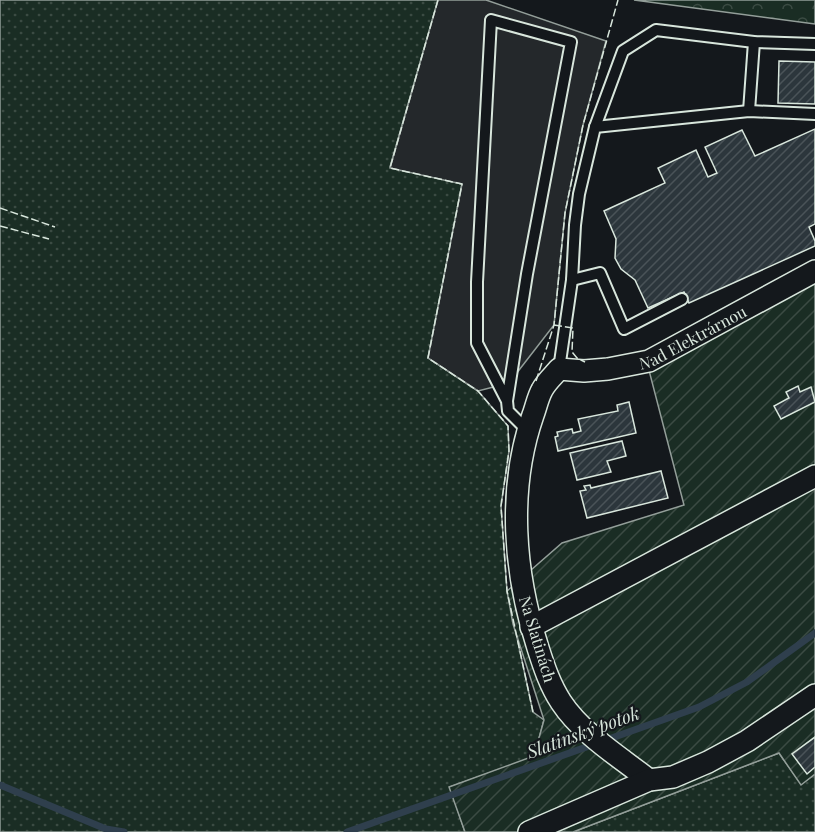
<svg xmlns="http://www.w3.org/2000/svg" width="815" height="832" viewBox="0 0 815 832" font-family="'Playfair Display',serif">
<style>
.grass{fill:url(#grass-dots);stroke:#939e99;stroke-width:1.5}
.forest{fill:url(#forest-crowns);stroke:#939e99;stroke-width:1.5}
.garden{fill:url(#garden-furrows);stroke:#939e99;stroke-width:1.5}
.parking{fill:#24282b;stroke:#939e99;stroke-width:1.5}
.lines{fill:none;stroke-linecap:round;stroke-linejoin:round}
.stream{stroke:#2f3f4d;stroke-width:7}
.building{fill:url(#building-hatch);stroke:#d8e6dc;stroke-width:1.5}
.service-casing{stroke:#d8e6dc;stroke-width:14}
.minor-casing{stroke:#d8e6dc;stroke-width:24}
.service{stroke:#14181c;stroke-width:10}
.minor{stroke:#14181c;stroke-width:21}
.fence{stroke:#d8e6dc;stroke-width:1.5;stroke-dasharray:8 3;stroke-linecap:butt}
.labels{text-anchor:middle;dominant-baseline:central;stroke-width:4.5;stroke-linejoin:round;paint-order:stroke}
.street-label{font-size:16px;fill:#d8e6dc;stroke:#14181c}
.water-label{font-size:18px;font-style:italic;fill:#d8e6dc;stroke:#14181c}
</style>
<defs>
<pattern id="grass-dots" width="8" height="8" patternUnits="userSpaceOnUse" patternTransform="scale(1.5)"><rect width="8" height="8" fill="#1a2d24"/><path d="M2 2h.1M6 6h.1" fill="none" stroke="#3b4b43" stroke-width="1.8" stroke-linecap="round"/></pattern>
<pattern id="forest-crowns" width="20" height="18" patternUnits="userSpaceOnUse" patternTransform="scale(1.5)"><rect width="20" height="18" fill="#1a2d24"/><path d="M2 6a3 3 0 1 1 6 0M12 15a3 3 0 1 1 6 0" fill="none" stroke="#3b4b43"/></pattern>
<pattern id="garden-furrows" width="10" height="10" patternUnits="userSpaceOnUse" patternTransform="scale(1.5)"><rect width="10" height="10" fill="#1a2d24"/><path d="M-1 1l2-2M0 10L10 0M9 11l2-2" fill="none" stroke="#3b4b43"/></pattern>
<pattern id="building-hatch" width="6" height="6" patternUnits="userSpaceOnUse" patternTransform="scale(1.5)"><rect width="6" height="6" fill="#2c363c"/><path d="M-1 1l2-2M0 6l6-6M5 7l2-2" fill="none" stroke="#4a5358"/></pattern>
</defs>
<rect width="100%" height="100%" fill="#14181c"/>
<!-- grass -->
<g class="grass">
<polygon points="0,0 438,0 390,167 462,184 428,358 478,391 508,426 509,451 501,506 507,591 533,712 544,720 534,757 450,787 465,832 0,832"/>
<polygon points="779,753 801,784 815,774 815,832 573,832"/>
</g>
<!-- forest -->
<polygon class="forest" points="634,0 815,0 815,24"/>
<!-- garden -->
<polygon class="garden" points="815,263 815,774 801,785 779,753 573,832 465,832 449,787 534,756 544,720 513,624 507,591 562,543 684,505 645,355"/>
<!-- parking -->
<polygon class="parking" points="438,0 486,0 606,41 583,125 565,213 554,325 509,383 478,391 428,358 462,184 390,168"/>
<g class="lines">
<!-- stream -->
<g class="stream">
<polyline points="0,785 106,829 124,832"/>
<polyline points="347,832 699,707 747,682 815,633"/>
</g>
</g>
<!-- building -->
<g class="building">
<polygon points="779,61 815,62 815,104 778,103"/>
<polygon points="815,129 815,224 809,227 815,241 815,246 689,303 684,292 648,308 635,280 621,269 615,258 616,239 604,211 665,183 658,168 696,150 708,177 717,173 705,147 742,130 755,156"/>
<polygon points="798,386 800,392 811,387 815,402 781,419 774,406 789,398 786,392"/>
<polygon points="629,402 636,433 558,451 555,437 558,436 557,432 572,429 573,433 581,431 578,419 618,411 617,405"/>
<polygon points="622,441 626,456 607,461 611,472 577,480 570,453"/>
<polygon points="661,471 668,498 587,518 580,491 586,490 584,486 590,485 591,488"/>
<polygon points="815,737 815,767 807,774 792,754"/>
</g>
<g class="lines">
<!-- service casing -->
<g class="service-casing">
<g id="service">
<polyline points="749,111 754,42"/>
<polyline points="595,127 623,51 656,30 754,42 815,44"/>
<polyline points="572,280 600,273 624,329 682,299"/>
<polyline points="559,369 572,280 575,225 579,194 595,127 749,111 815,114"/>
<polyline points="507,401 527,274 571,42 491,20 477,282 477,343 507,401 508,411 528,431"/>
</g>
</g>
<!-- minor casing -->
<g class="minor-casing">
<g id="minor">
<polyline points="531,627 815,476"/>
<path id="s1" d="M649,780C620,757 582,734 561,702C550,685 544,667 538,648C514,573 507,490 533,415C536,407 538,397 542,390C546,382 554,375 559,369L584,371L608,369L649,361L815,271"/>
<polyline points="529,832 649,780 673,777 708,762 747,741 815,695"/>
</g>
</g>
<!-- service -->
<use href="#service" class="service"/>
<!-- minor -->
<use href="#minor" class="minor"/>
<!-- fence -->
<g class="fence">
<polyline points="438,0 390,168 462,184 428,358 478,391 508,426 509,451 501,506 507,591 533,712"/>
<polyline points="0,208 55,227"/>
<polyline points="0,226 49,239"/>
<polyline points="554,325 573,328 572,352 577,358 585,362"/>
<polyline points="536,381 554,325 565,213 583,125 618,0"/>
</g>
</g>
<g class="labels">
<!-- street labels -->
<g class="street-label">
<text stroke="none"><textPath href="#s1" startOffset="608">Nad Elektrárnou</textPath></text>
<text transform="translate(538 639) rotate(73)">Na Slatinách</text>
</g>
<!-- water labels -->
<g class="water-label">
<text transform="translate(583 732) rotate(-20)">Slatinský potok</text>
</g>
</g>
</svg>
